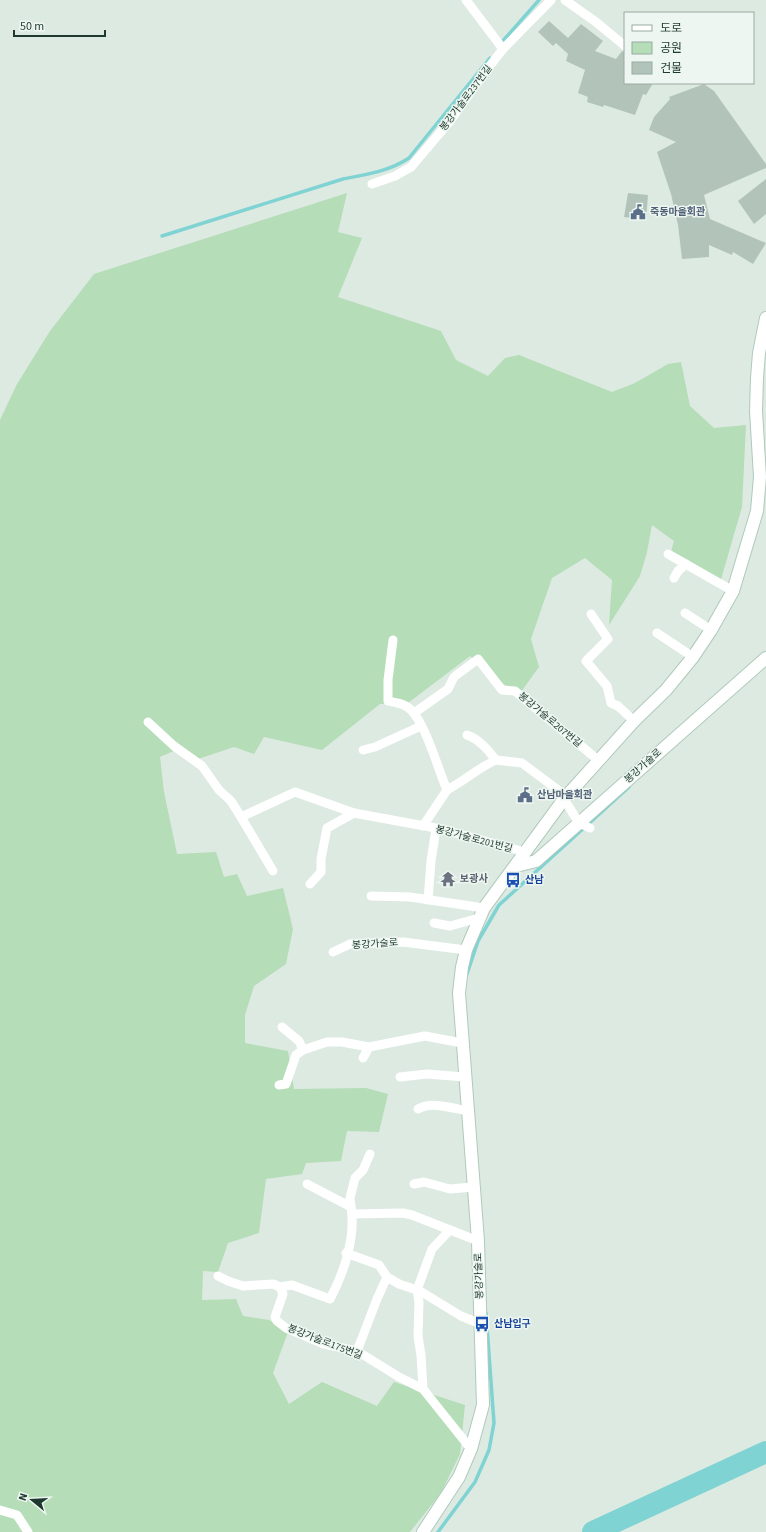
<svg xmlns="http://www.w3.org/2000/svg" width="766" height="1532" viewBox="0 0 766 1532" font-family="'Source Sans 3','Noto Sans KR',sans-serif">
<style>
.green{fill:#b4ddb8}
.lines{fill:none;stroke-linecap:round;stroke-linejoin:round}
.stream{stroke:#80d3d3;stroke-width:3.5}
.river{stroke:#80d3d3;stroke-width:22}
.building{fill:#b2c4ba}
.secondary-casing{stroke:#afcabc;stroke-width:14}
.street{stroke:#fff;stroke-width:9}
.secondary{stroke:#fff;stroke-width:12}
.labels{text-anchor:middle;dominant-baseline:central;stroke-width:3;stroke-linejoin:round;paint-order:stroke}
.street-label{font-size:10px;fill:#1e392e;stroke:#edf6f0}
.service-label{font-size:10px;font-weight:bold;fill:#4e5e75;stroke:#edf6f0;text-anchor:start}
.worship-label{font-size:10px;font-weight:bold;fill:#5b616d;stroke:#edf6f0;text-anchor:start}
.transit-label{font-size:10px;font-weight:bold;fill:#164399;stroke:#edf6f0;text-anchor:start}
</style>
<rect width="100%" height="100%" fill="#ddeae2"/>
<!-- green -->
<polygon class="green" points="347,193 338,232 362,238 338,297 441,331 456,360 488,376 505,358 519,355 612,392 635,383 668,364 681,362 690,406 714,428 746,425 742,507 720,583 669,559 674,541 652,525 647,552 640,576 609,625 612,580 585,558 552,578 531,639 539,667 518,696 470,656 408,703 380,704 322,750 264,737 254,754 234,747 195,760 176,750 160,757 164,792 177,854 216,852 224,877 237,874 247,896 283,888 293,929 286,964 254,986 245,1015 245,1043 288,1051 294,1089 366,1088 388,1094 379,1132 347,1131 341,1161 306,1163 302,1174 266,1179 259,1233 228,1243 218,1272 203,1271 202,1300 236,1299 243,1316 269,1320 288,1332 273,1373 289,1404 322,1382 377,1406 394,1382 465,1405 460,1454 441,1493 410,1532 0,1532 0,420 17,384 50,331 94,274"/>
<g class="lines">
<!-- stream -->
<g class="stream">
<polyline points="501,43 539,0"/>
<path d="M162,236L343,179C365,175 390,171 409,158L490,58"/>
<polyline points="467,974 478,941 499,905 629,787"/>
<polyline points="438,1532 475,1482 489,1450 494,1423 486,1313"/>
</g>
<!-- river -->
<polyline class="river" points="593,1532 766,1452"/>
</g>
<!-- building -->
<g class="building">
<polygon points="549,21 568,38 581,24 603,41 595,51 616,59 622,51 625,52 625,83 653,83 646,95 643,94 635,115 604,105 603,107 587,102 588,97 578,93 585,70 566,61 568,54 556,43 553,46 538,32"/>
<polygon points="704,84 714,91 766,164 766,168 704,195 710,219 766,243 753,264 733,252 732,255 709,245 709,257 682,259 678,225 671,194 657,152 676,142 649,130 654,117 670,99 669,97"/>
<polygon points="766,179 766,214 754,224 738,201"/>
<polygon points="628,193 648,195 646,220 624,217"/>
</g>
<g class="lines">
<!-- secondary casing -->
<g class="secondary-casing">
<g id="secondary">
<polyline points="516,866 536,861 766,658"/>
<polyline points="423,1532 459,1477 471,1449 483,1405 478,1241 459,993 462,967 466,950 484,908 564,799 634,721 666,690 693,657 711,630 733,591 757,511 760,477 756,411 757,378 759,353 766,318"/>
</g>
</g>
<!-- street -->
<g class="street">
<polyline points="466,0 503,49"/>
<polyline points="565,0 596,22 625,46"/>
<polyline points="372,184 395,176 411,167 450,121 485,72 503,49 551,0"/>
<polyline points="668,554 733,591"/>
<polyline points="674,578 678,571 686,564"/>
<polyline points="685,613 711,630"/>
<polyline points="591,614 608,639 586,661 607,686 611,703 618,706 634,721"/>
<polyline points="657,633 693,657"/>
<path d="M393,640L388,680V701C396,703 405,703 411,710C426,725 438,769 447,790L423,826"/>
<polyline points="414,713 448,689 454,677 478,659 502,690 515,691 598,760"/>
<polyline points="148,722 174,746 202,766 219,790 231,801 241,817 295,792 354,813"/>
<path d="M467,735C479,739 488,750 496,760L522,763L566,796"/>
<polyline points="363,750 375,747 421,726"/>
<path d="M447,790C464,781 478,768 496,760"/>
<polyline points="564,799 579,823 590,828"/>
<polyline points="241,817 273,871"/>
<polyline points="310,884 321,872 321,859 327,828 354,813 441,829 525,852"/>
<polyline points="371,896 410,897 484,908"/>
<polyline points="428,900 431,861 436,829"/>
<polyline points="434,923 450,926 479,918"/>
<polyline points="333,952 350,944 403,942 466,950"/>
<polyline points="282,1027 299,1041 303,1050"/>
<polyline points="363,1058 369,1047"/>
<polyline points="400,1077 427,1074 465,1077"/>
<polyline points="279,1085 286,1084 296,1055 303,1050 327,1042 342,1042 369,1047 425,1036 462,1043"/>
<path d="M418,1109C432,1101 452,1108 467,1111"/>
<polyline points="414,1184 424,1182 450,1189 473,1187"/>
<polyline points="351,1207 350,1198 355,1178 363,1170 370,1154"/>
<polyline points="352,1214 403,1213 412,1215 478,1241"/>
<polyline points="346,1253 379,1265 387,1277 399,1284 420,1291 461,1316 481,1324"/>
<path d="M218,1276L228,1281L243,1286L273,1284L280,1287L292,1285L330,1299C344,1273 356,1237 351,1207L307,1184"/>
<polyline points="280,1287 283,1294 275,1317 277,1321 286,1328 324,1344 357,1351 399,1377 423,1389 471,1449"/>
<polyline points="357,1351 377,1299 387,1277"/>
<polyline points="423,1389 421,1355 418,1336 419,1302 417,1290 432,1249 450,1230"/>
<polyline points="0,1510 17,1515 28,1532"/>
</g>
<!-- secondary -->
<use href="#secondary" class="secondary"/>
</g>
<!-- icons -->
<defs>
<g id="civic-bare" transform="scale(1.2)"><path d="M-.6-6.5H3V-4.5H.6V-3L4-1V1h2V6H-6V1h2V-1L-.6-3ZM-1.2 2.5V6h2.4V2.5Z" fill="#5c6f8a" stroke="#edf6f0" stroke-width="2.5" paint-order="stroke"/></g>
<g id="temple-bare" transform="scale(1.2)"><path d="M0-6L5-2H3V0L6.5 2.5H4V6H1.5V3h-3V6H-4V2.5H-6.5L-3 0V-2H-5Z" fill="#6b7280" stroke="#edf6f0" stroke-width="2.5" paint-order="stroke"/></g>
<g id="bus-bare" transform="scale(1.2)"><path d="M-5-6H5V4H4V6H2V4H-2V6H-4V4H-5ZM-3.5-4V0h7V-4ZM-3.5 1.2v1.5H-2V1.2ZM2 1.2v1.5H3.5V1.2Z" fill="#1a4fb4" stroke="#edf6f0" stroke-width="2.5" paint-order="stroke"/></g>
</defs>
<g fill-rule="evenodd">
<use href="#civic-bare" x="638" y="212"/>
<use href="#civic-bare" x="525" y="795"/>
<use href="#temple-bare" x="448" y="879"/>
<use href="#bus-bare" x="513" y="880"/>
<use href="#bus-bare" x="482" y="1324"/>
</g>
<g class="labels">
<!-- street labels -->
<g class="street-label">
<text transform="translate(466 98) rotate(-53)">봉강가술로237번길</text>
<text transform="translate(550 720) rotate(40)">봉강가술로207번길</text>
<text transform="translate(643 766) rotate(-42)">봉강가술로</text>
<text transform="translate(474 839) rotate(15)">봉강가술로201번길</text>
<text transform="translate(375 944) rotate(-4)">봉강가술로</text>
<text transform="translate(479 1276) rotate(-92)">봉강가술로</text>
<text transform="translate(325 1342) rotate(21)">봉강가술로175번길</text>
</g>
<!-- service labels -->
<g class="service-label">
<text x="650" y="212">죽동마을회관</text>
<text x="537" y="795">산남마을회관</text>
</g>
<!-- worship labels -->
<g class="worship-label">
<text x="460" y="879">보광사</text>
</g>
<!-- transit labels -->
<g class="transit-label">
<text x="525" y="880">산남</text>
<text x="494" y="1324">산남입구</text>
</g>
</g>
<!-- legend -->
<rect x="624" y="12" width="130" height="72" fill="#edf6f0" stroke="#9aaaa2"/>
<rect x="632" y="25" width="20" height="6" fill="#ffffff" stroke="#9aaaa2"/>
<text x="660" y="32" font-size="12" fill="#1e392e">도로</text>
<rect x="632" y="42" width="20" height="12" fill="#b4ddb8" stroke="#9aaaa2"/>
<text x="660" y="52" font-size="12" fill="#1e392e">공원</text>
<rect x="632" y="62" width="20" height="12" fill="#b2c4ba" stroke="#9aaaa2"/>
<text x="660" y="72" font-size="12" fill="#1e392e">건물</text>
<!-- north arrow -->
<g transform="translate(32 1500) rotate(288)" stroke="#edf6f0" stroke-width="3" paint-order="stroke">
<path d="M0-3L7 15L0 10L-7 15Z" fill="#1e392e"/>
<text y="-6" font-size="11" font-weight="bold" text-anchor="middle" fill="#1e392e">N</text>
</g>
<!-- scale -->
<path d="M14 30v6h91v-6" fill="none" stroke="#1e392e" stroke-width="2"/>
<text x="20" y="30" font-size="12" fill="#1e392e" stroke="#edf6f0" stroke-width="3" paint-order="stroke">50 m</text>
</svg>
